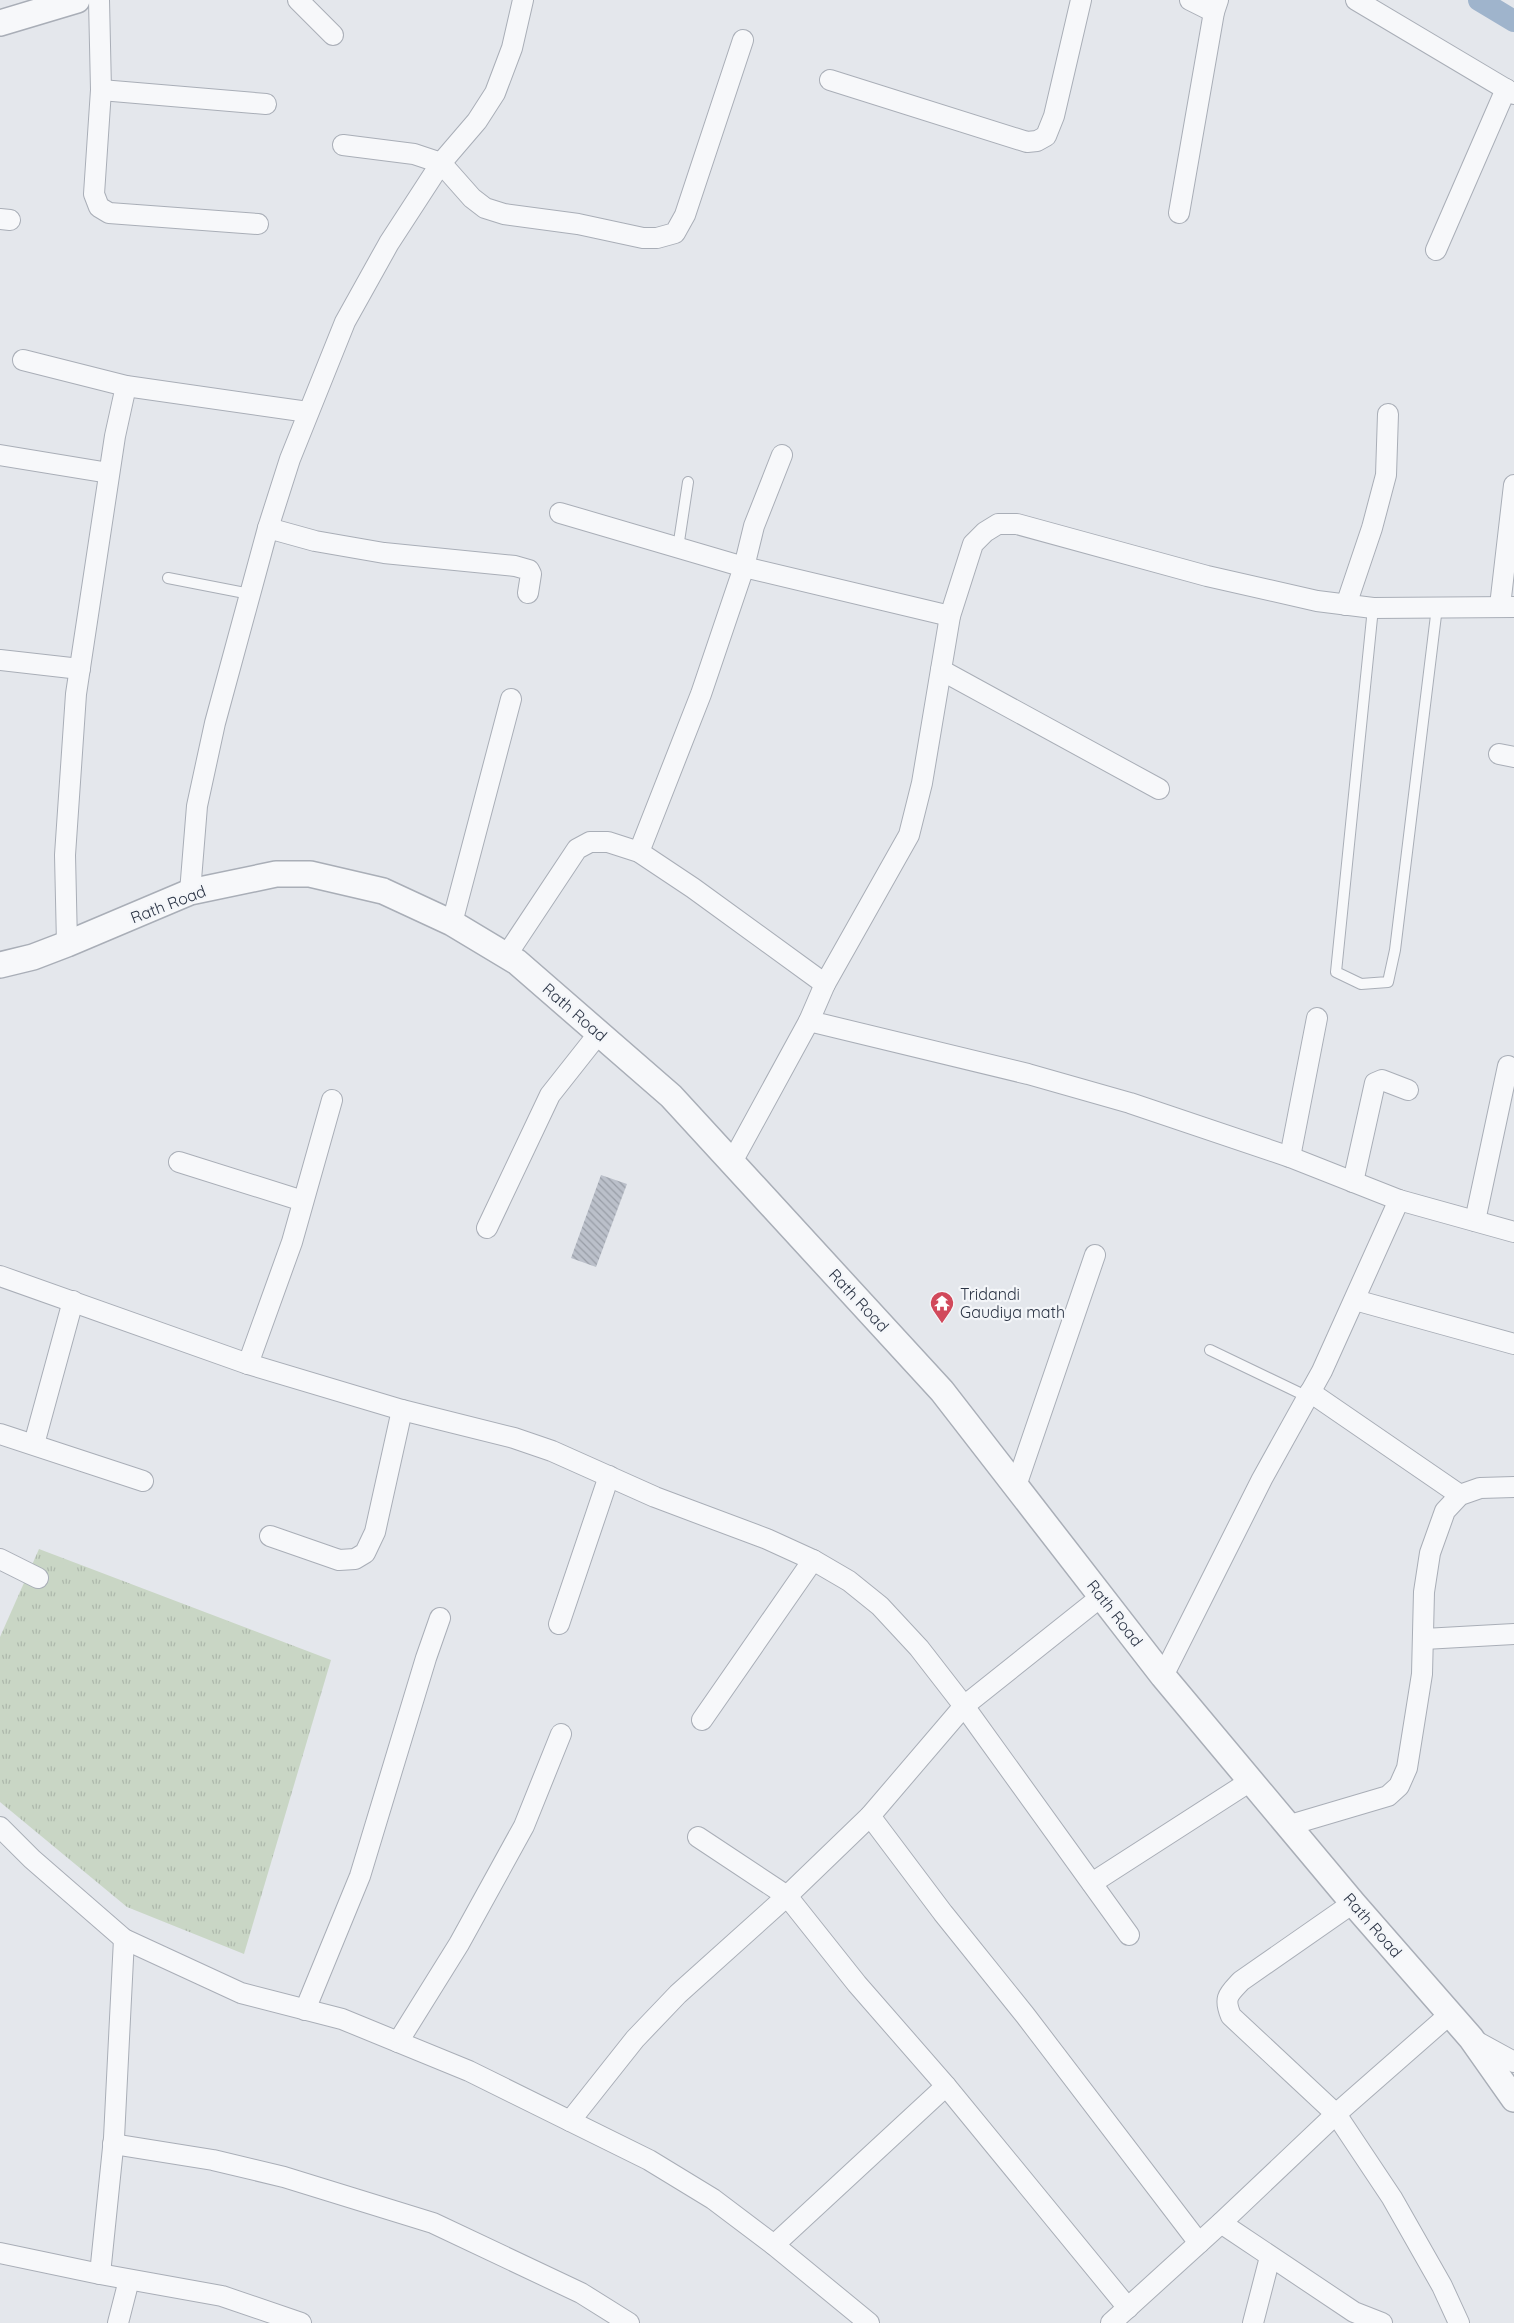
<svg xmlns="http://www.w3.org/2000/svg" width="1514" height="2323" viewBox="0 0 1514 2323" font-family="Quicksand,sans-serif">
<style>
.park{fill:url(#park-tufts)}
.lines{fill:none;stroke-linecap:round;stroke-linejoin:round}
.canal{stroke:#9fb4cc;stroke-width:22}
.building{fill:url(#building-back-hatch)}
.service-casing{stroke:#a9aeb7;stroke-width:12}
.minor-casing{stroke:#a9aeb7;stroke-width:22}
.tertiary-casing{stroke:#a9aeb7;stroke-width:28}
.service{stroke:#f7f8fa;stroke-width:10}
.minor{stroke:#f7f8fa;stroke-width:20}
.tertiary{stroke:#f7f8fa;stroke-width:25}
.labels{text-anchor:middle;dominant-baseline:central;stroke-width:4.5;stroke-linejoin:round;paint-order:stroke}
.street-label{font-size:16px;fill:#2b3445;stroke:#f4f6f9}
.poi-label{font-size:16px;fill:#2b3445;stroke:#f4f6f9;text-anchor:start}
</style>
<defs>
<pattern id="park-tufts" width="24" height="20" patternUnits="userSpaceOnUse" patternTransform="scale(1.25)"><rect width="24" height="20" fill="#c9d6c5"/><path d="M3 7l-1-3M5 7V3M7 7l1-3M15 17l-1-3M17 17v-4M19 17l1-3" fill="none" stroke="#adb8ab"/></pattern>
<pattern id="building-back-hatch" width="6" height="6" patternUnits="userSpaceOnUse" patternTransform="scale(1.25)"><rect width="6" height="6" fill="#bbc0ca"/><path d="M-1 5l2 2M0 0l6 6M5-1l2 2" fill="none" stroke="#989da6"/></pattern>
</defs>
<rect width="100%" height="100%" fill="#e4e7ec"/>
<!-- park -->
<polygon class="park" points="39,1549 331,1660 244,1954 127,1907 0,1802 0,1637"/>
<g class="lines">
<!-- canal -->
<polyline class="canal" points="1479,0 1514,21"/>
</g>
<!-- building -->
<polygon class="building" points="601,1175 627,1184 596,1267 571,1258"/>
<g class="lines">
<!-- service casing -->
<g class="service-casing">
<g id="service">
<polyline points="678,548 688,482"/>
<polyline points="168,578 250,594"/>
<polyline points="1373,608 1336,972 1361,984 1388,982 1395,950 1437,607"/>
<polyline points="1210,1350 1308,1397"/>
</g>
</g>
<!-- minor casing -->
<g class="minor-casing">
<g id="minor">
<polyline points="99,0 101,90 94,194 99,207 109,213 258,224"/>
<polyline points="298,0 333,35"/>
<polyline points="1190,0 1214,12"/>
<polyline points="1356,0 1514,94"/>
<polyline points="830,80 1027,142 1037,141 1046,136 1054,116 1081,0"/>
<polyline points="101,90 266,104"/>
<polyline points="343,145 414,154 441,163 472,198 485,208 504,214 578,224 643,238 657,238 675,233 685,215 743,40"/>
<polyline points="1179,213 1214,12 1218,0"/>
<polyline points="0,219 10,220"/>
<polyline points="1436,250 1506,89"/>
<polyline points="23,360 126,386 308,412"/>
<polyline points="0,455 109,473"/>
<polyline points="560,513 744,567 950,616"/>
<polyline points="268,528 315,541 384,553 515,566 529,570 531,574 528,593"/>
<polyline points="1346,605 1372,528 1386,475 1388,414"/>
<polyline points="1500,606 1514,485"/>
<polyline points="0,660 80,669"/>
<polyline points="941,670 1159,789"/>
<polyline points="1499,754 1514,757"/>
<polyline points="639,852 701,694 744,567 754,526 782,455"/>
<polyline points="190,892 197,806 215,723 268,528 290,459 345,322 389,243 441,163 477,121 495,93 512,48 523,0"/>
<polyline points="452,923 511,699"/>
<polyline points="67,944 65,855 76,694 115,436 126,386"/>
<polyline points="506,956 577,849 590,842 608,842 639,852 693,888 825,984 909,835 922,783 950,616 973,544 985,532 998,524 1017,524 1207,576 1317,601 1373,608 1514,607"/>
<polyline points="825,984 809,1021 1028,1074 1130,1103 1290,1157 1399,1200 1514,1232"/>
<polyline points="1290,1157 1317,1018"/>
<polyline points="179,1162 303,1201"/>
<polyline points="732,1162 809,1021"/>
<polyline points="1353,1182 1375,1083 1382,1080 1408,1090"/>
<polyline points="1475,1221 1508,1066"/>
<polyline points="487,1228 550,1095 599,1033"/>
<polyline points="0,1276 248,1364 402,1410 514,1438 552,1451 655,1497 767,1539 813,1560 849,1581 880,1606 919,1648 964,1706 1129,1935"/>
<polyline points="1355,1300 1514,1344"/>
<polyline points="248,1364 292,1242 332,1100"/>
<polyline points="1310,1392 1460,1495"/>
<polyline points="0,1434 143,1481"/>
<polyline points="34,1444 73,1301"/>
<polyline points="1016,1486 1095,1255"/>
<polyline points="270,1536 339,1560 355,1559 365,1553 375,1532 402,1410"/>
<polyline points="0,1559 38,1578"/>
<polyline points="559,1624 609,1476"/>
<polyline points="1424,1639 1514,1634"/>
<polyline points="1163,1676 1262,1479 1322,1371 1399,1200"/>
<polyline points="702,1720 813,1560"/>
<polyline points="870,1816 943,1913 1025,2015 1199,2243"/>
<polyline points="1290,1825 1388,1796 1399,1786 1407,1768 1422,1674 1424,1592 1430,1553 1445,1511 1460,1495 1480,1488 1514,1487"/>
<polyline points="0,1827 32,1859 124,1939 241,1993 342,2019 469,2071 649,2160 713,2199 774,2245 869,2323"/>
<polyline points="698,1837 787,1896 857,1984 946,2086 1128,2308"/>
<polyline points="1092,1883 1252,1780"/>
<path d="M1353,1903L1241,1981C1229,1994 1223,1997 1231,2016L1336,2114L1392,2198L1442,2286L1459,2323"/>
<polyline points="305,2010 360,1876 426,1658 440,1618"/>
<polyline points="1472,2039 1514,2062"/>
<polyline points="398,2042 459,1944 524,1826 561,1734"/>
<polyline points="570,2121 635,2039 678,1994 787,1896 870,1816 964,1706 1102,1596"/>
<polyline points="113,2144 213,2160 284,2177 433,2223 581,2293 629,2323"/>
<polyline points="1221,2223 1354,2312 1382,2323"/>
<polyline points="774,2245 946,2086"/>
<polyline points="0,2253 100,2274 222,2296 301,2323"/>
<polyline points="100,2274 114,2138 124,1939"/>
<polyline points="118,2323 129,2280"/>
<polyline points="1111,2323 1221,2223 1336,2114 1450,2014"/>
<polyline points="1253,2323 1270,2257"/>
</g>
</g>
<!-- tertiary casing -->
<g class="tertiary-casing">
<g id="tertiary">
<polyline points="0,23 77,0"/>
<polyline points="0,965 33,957 67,944 190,892 276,874 310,874 383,891 452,923 517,962 671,1096 942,1391 1163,1676 1353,1903 1471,2038 1514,2099"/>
</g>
</g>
<!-- service -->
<use href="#service" class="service"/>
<!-- minor -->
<use href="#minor" class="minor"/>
<!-- tertiary -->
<use href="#tertiary" class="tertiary"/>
</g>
<!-- icons -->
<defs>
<g id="temple-pin" transform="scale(1.25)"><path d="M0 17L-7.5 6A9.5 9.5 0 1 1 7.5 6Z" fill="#d1495b" stroke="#f4f6f9"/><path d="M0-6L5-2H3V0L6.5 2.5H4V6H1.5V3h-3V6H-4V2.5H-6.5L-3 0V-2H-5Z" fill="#fff"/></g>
</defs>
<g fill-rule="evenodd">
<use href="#temple-pin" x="942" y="1303"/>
</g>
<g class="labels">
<!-- street labels -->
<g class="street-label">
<text transform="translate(168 904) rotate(-21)">Rath Road</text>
<text transform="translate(575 1012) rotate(41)">Rath Road</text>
<text transform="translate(859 1300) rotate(47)">Rath Road</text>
<text transform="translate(1115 1613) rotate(52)">Rath Road</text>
<text transform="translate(1373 1925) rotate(49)">Rath Road</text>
</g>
<!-- poi labels -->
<g class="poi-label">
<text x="960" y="1294">Tridandi<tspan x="960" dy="18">Gaudiya math</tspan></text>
</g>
</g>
</svg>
